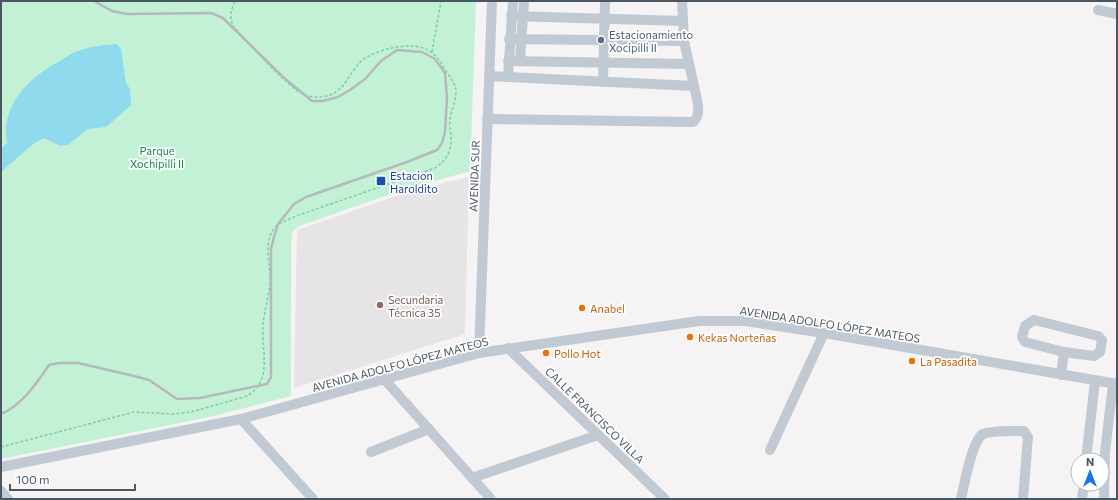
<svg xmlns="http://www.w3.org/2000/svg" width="1118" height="500" viewBox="0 0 1118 500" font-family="Commissioner,sans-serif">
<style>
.education{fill:#e6e4e5}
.green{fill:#c3f1d5}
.water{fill:#90daee}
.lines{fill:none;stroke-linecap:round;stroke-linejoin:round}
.path{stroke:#7ad0a6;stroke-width:1.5;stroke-dasharray:3 2;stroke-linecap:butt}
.minor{stroke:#c1cad2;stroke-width:10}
.rail{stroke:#b5b8bd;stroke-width:2.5}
.service-dot{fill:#5c6f8a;stroke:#fff;stroke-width:1.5}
.transit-dot{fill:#1a4fb4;stroke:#fff;stroke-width:1.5}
.education-dot{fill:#8d6e63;stroke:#fff;stroke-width:1.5}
.food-dot{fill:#e8710a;stroke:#fff;stroke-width:1.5}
.labels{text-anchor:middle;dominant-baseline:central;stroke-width:3.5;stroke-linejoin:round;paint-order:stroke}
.service-label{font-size:11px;fill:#4e5e75;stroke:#fff;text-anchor:start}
.park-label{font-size:11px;fill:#17864f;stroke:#fff}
.transit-label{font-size:11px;fill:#164399;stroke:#fff;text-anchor:start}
.street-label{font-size:11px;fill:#4a5661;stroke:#fff}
.education-label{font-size:11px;fill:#785e54;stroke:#fff;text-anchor:start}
.food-label{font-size:11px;fill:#c56008;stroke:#fff;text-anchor:start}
</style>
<rect width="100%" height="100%" fill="#f5f3f3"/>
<!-- education -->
<polygon class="education" points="469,177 465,334 294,388 297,230 414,190"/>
<!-- green -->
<polygon class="green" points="1,1 476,1 470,171 396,192 297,227 292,233 291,246 291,396 214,416 1,459"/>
<!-- water -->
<path class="water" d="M117,44L121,49L126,83L130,89L131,105L106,127L88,129L68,145L60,146L44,138L33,144L1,172V149L7,143C0,106 28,79 56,63C64,59 72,52 81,50C92,46 105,45 117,44Z"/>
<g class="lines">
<!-- path -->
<g class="path">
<polyline points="432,52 441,1"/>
<path d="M1,447L134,412L173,414L191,412L247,396C254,392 259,386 262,378C267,363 262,345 263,329C263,312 270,296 270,278C270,263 264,244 273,230C278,222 288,220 296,216L435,168C450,158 453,146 450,129C448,114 457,102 456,90C455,83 450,77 446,71C442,64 438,57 431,52C414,40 384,48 367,57C352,65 348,87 332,94C325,98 312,98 305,95C287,88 248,42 233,26C229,16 231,10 235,1"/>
</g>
<!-- minor -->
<g class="minor">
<polyline points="513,1 508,77 694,86 684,41 682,1"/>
<polyline points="1098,10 1117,14"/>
<polyline points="511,16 683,21"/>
<polyline points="509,39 684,41"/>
<polyline points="508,61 689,64"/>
<polyline points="520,61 524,1"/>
<polyline points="489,76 508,77"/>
<polyline points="603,82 605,1"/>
<path d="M487,119L693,122C703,114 696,97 694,86"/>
<polygon points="1034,320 1098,336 1102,340 1100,352 1094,356 1064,352 1025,342 1022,337 1025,326"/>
<polyline points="508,348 665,499"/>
<polyline points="479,353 492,1"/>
<polyline points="1061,375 1064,352"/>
<polyline points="385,380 491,499"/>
<polyline points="241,419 313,499"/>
<polyline points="770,450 824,333"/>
<polyline points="371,452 429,429"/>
<polyline points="1086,460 1095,381"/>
<polyline points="1,467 241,419 479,353 699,321 745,321 824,333 1117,384"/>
<polyline points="472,478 598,435"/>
<polyline points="1,491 8,499"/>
<path d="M961,499C964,486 972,440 983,434C991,430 1015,431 1024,431L1028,437L1023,499"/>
<polyline points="1082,499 1084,484"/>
<polyline points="1104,499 1105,452 1113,384"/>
</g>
<!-- rail -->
<path class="rail" d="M1,414C21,406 37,383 49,365L59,363H78L134,376L149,380L177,399L200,398L267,384L271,377V249L274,237L278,224L294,204L306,197L407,162L437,150L442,143L445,132L447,98L445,73L435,59L422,52L397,50L381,61L365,79L350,90L338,97L323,101H312L283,77L223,18L211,13L127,14L112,11L94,1"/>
</g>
<!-- markers -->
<circle class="service-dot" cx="601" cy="40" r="4"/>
<rect class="transit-dot" x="376" y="176" width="10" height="10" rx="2"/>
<circle class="education-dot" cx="380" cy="305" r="4"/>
<g class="food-dot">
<circle cx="582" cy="308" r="4"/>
<circle cx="690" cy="337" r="4"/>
<circle cx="546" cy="353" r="4"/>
<circle cx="912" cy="361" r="4"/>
</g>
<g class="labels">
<!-- service labels -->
<g class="service-label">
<text x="609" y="34">Estacionamiento<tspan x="609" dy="13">Xocipilli II</tspan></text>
</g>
<!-- park labels -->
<g class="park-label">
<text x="157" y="150">Parque<tspan x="157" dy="13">Xochipilli II</tspan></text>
</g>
<!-- transit labels -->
<g class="transit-label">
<text x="390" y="175">Estacion<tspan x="390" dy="13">Haroldito</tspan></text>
</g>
<!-- street labels -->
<g class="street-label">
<text transform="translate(474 176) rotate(-88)">AVENIDA SUR</text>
<text transform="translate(830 324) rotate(9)">AVENIDA ADOLFO LÓPEZ MATEOS</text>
<text transform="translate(400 364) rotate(-15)">AVENIDA ADOLFO LÓPEZ MATEOS</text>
<text transform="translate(595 415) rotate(44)">CALLE FRANCISCO VILLA</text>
</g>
<!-- education labels -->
<g class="education-label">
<text x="388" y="299">Secundaria<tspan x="388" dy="13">Técnica 35</tspan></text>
</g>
<!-- food labels -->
<g class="food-label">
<text x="590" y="308">Anabel</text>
<text x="698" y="337">Kekas Norteñas</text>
<text x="554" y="353">Pollo Hot</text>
<text x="920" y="361">La Pasadita</text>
</g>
</g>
<!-- border -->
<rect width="1118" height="500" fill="none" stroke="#4a5661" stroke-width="4"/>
<!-- north arrow -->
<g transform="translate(1090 472)"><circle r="19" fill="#ffffff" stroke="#b7bbc0"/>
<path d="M0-3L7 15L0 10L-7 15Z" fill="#1a73e8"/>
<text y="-6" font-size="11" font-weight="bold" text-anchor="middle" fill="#4a5661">N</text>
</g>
<!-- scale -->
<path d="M10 484v6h125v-6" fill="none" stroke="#4a5661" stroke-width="2"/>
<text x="16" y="484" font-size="12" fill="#4a5661" stroke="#ffffff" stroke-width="3" paint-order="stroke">100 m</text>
</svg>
